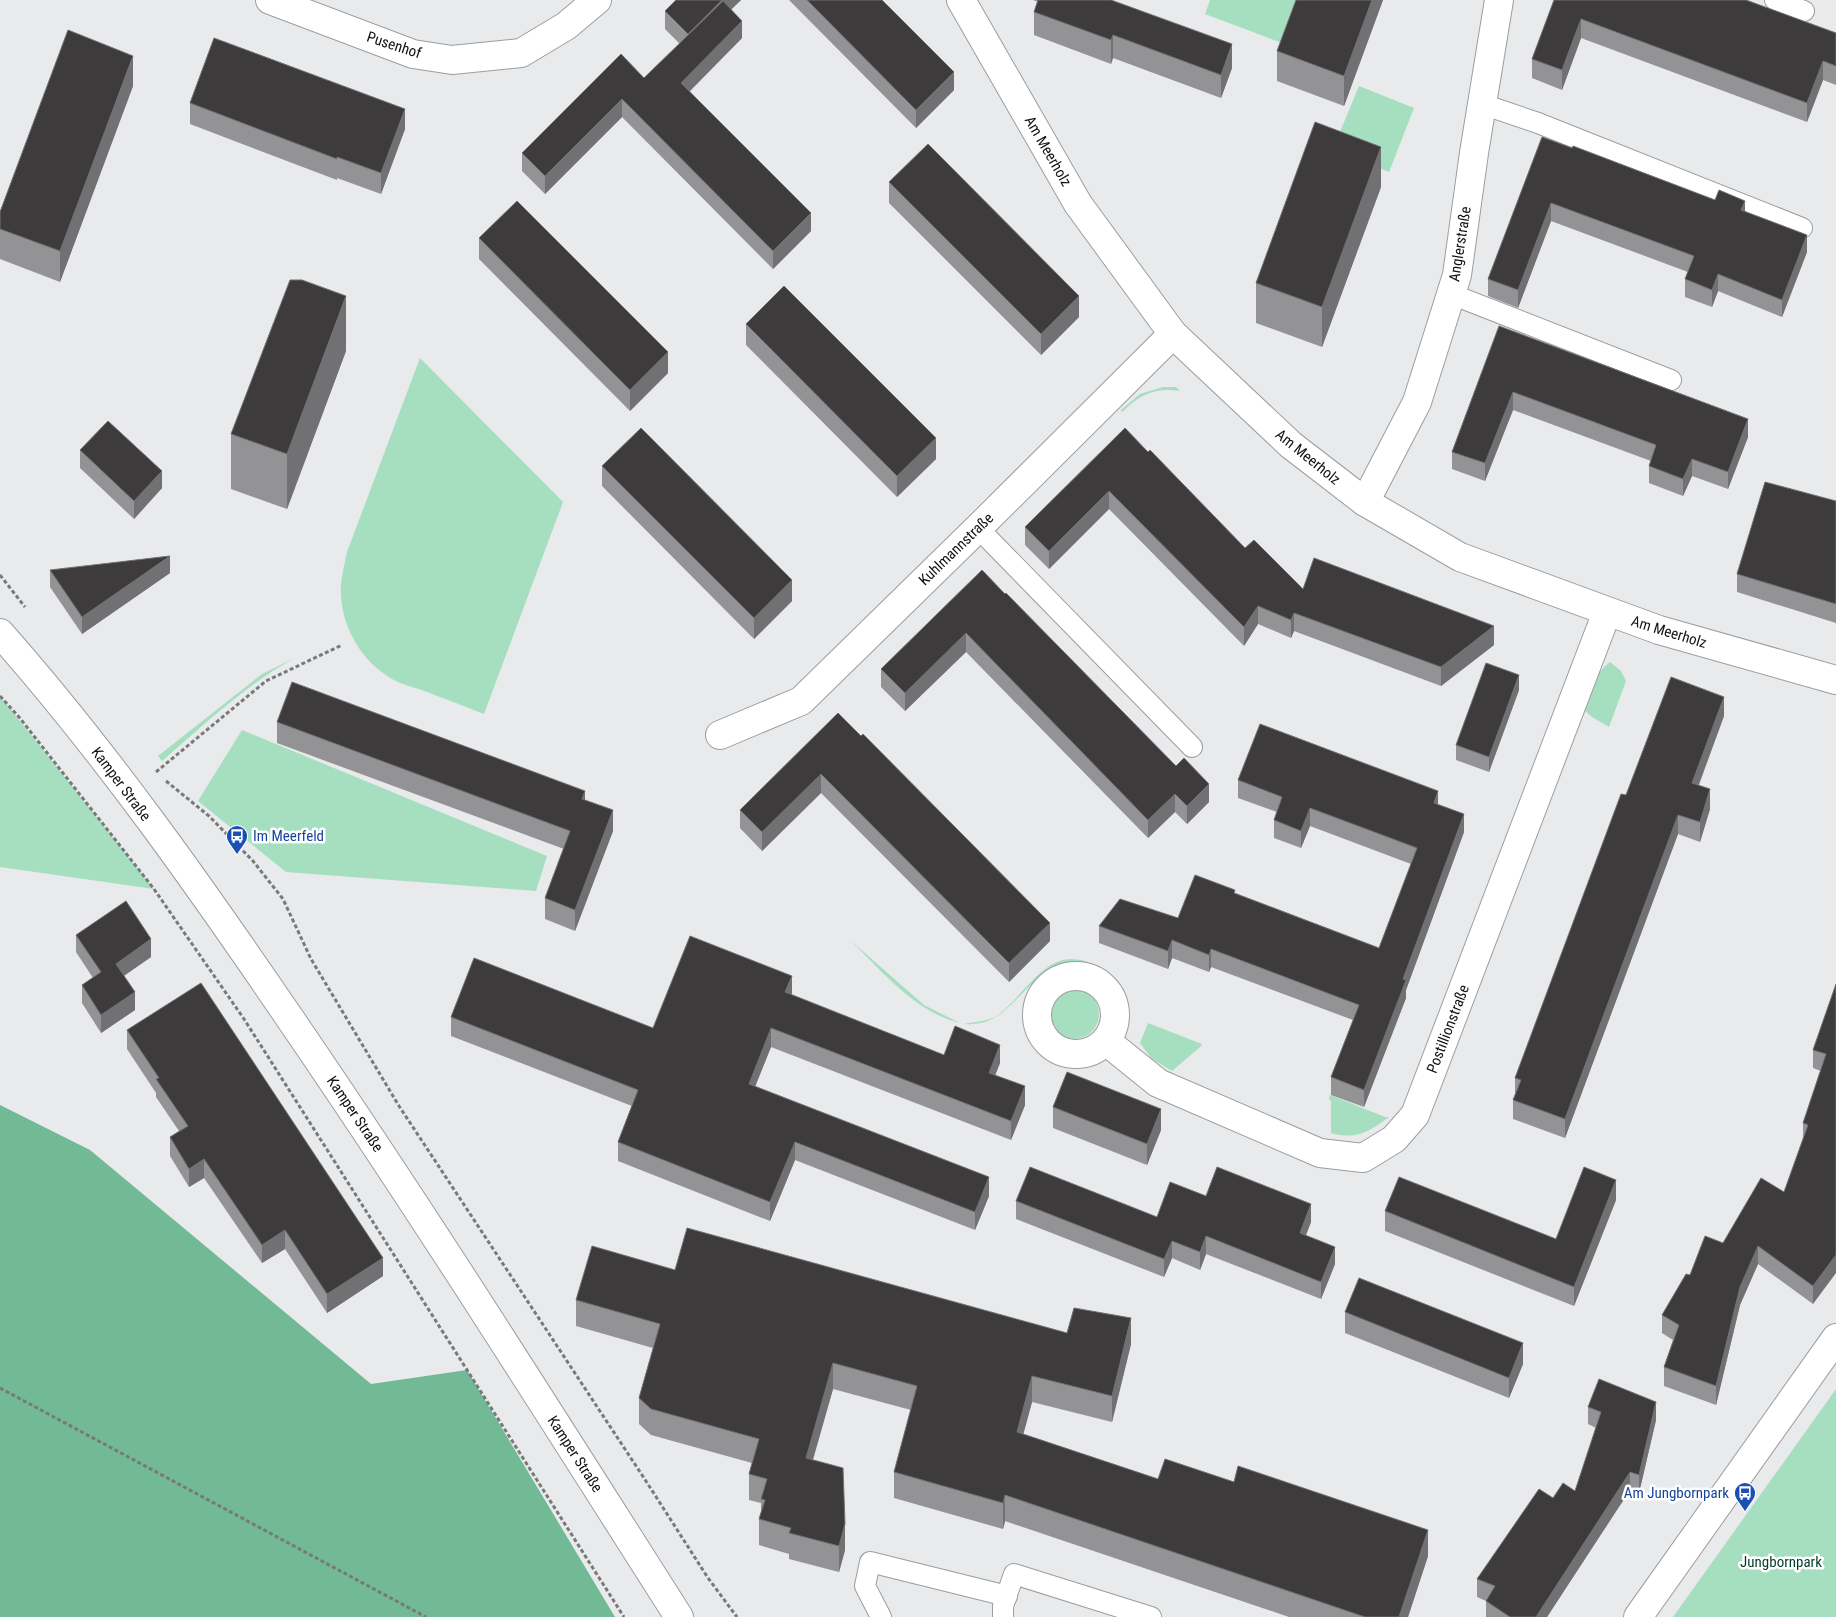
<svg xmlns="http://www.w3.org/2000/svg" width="1836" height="1617" viewBox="0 0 1836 1617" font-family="'Roboto Condensed',sans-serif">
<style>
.green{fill:#a6dec0}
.forest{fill:#72b995}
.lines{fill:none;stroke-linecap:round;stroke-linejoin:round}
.lane-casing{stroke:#9b9d9f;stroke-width:22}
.street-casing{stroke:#9b9d9f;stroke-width:30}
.secondary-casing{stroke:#9b9d9f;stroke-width:30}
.path{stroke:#787a7a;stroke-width:3;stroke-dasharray:4 2.5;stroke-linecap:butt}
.lane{stroke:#fff;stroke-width:20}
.street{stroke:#fff;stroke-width:28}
.secondary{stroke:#fff;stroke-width:28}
.wall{fill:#939294}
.shaded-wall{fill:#717072}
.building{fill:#3e3b3d;stroke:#717072}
.labels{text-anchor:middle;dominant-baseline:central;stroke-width:5;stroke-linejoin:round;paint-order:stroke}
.street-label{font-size:15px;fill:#111212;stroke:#fff}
.transit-label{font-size:15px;fill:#164399;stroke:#fff;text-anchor:start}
.park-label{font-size:15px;fill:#003d26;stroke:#fff}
</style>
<rect width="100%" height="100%" fill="#e8eaec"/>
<!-- green -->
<g class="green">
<polygon points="1210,0 1298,0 1282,43 1205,14"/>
<polygon points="1359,86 1414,108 1389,172 1333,149"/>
<path d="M420,358L563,502L484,714C463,706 441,697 419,689C412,687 405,685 398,682C366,667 343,632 341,596C340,581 344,567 347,552Z"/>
<path d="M1163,387H1176L1180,391C1154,387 1140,395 1122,412L1121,410L1140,394Z"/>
<path d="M295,658C245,685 204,725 162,761L158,756L262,674Z"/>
<path d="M1610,662L1621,671L1626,681L1609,727L1592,717L1582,708C1589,690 1594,674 1610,662Z"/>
<polygon points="0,696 154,889 0,867"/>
<polygon points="242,730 547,856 536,891 286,872 198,801"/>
<path d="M850,940L924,1005L960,1023C915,1012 882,971 850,940Z"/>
<path d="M1070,959L1082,960L1095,965L1094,968C1059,955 1038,977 1015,1001C1008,1007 1002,1014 994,1018C985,1023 975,1025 964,1024C974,1022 990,1021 998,1015C1023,996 1040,961 1070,959Z"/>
<circle cx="1074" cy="1014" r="25"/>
<polygon points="1148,1023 1202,1044 1200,1047 1172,1071 1152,1059 1140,1043"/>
<path d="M1330,1095L1385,1117H1389C1369,1132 1356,1140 1331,1133V1101L1329,1099Z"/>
<polygon points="1836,1389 1836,1617 1673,1617"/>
</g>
<!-- forest -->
<polygon class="forest" points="0,1105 90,1150 371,1384 467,1370 615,1617 0,1617"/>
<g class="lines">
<!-- lane casing -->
<g class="lane-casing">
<g id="lane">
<polyline points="1775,0 1804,11"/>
<polyline points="1482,104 1538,123 1802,228"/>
<polyline points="1451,294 1671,380"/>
<polyline points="978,528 1192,747"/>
<polyline points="881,1617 865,1586 870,1562 1007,1596"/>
<polyline points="1003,1617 1003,1606 1014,1574 1151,1617"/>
</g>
</g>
<!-- street casing -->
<g class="street-casing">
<g id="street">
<polyline points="270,0 413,54 452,60 521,53 566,26 597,0"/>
<polyline points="961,0 1078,204 1173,334 1291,445 1365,502 1460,557 1659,630 1836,680"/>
<polyline points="1365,502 1417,402 1457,275 1474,153 1499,0"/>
<polyline points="720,735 801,701 978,528 1173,334"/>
<circle cx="1076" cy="1015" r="39"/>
<polyline points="1106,1041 1158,1083 1320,1153 1363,1158 1394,1139 1415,1115 1607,612"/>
<polyline points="1638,1617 1836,1338"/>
</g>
</g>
<!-- secondary casing -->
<g class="secondary-casing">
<path id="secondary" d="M0,633C106,753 199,885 289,1017C424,1214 551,1416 679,1617"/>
</g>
<!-- path -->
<g class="path">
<polyline points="0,575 25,607"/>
<polyline points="0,696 19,717 154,889 244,1019 624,1617"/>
<polyline points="156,772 266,681 342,645"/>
<polyline points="166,781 209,816 253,861 283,899 311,959 399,1106 644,1478 708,1578 737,1617"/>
<polyline points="0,1388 426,1617"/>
</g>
<!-- lane -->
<use href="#lane" class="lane"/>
<!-- street -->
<use href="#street" class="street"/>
<!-- secondary -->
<use href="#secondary" class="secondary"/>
</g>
<!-- wall -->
<g class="wall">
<polygon points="676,0 741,0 731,9 742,38 690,91 811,231 773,269 622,117 545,194 522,171 522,153 644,78 680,44 665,29 665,11"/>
<polygon points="789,0 882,0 954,90 916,128"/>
<polygon points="1033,0 1111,0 1232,68 1221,98 1113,58 1111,64 1034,35 1034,12 1038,2"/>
<polygon points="1383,0 1344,106 1277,81 1277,51"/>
<polygon points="1554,0 1836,33 1836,85 1823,80 1807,122 1581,38 1562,90 1532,78 1532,59"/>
<polygon points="133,86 60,282 0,259 0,212"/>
<polygon points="190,103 405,129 381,194 337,178 337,180 190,124"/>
<polygon points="1542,137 1745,211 1807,252 1782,317 1718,291 1712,307 1685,297 1685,279 1688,272 1551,221 1518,308 1488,296 1488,279"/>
<polygon points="889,182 1079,317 1041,355 889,203"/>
<polygon points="1381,187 1322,347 1256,323 1256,283"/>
<polygon points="479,238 668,373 630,411 479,259"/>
<polygon points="746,324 936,459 897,497 746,345"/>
<polygon points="1499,326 1748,437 1728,489 1692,476 1683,496 1649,483 1649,466 1651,461 1513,410 1485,481 1452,469 1452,452"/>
<polygon points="346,351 287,509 231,489 231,434"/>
<polygon points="80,450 162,488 134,519 80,468"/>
<polygon points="1148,452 1245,548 1303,589 1494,645 1441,686 1294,631 1291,638 1258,624 1244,646 1109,509 1049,569 1025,545 1025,527"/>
<polygon points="602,466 792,601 754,639 602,486"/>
<polygon points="1836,501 1836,623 1737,592 1737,574"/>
<polygon points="50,570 170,573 82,634 50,587"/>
<polygon points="1005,594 1209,802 1187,824 1175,812 1148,838 966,652 905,711 881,687 881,669"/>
<polygon points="1519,690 1489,772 1456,760 1456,745"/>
<polygon points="838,713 1050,941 1009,982 821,793 762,851 740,828 740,810"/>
<polygon points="1724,716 1699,785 1710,809 1700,842 1678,834 1565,1138 1513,1119 1513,1100 1515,1095 1515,1078 1626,795"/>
<polygon points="277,722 585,800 613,831 575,931 545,919 545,898 564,849 277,743"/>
<polygon points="1238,780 1438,805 1464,832 1406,990 1406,998 1364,1107 1331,1095 1331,1077 1353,1020 1211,967 1209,972 1172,958 1168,969 1099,943 1099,926 1178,918 1235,893 1379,948 1411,864 1310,826 1301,848 1274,838 1274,820 1277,812 1238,798"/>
<polygon points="76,935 151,957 124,976 135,1010 101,1033 82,1003 82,985 93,978 76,952"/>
<polygon points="1836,984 1813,1304 1758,1264 1740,1305 1716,1405 1664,1386 1664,1367 1673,1340 1662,1333 1662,1315 1690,1275 1723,1243 1784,1192 1803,1140 1803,1123 1821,1071 1813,1068 1813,1050"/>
<polygon points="791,995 944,1055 1000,1063 995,1075 1025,1105 1011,1140 771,1047 755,1086 989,1196 975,1230 795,1160 770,1221 618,1161 618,1142 632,1106 451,1036 451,1017 653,1028"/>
<polygon points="127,1030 383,1276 327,1313 285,1249 262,1263 204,1178 189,1187 170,1156 170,1137 179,1131 156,1097 156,1093 127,1049"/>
<polygon points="1053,1107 1161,1130 1147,1165 1053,1128"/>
<polygon points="1206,1196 1311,1222 1306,1235 1335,1264 1321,1299 1206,1254 1200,1270 1172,1258 1164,1277 1016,1219 1016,1201 1157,1217"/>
<polygon points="1616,1200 1574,1306 1385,1231 1385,1211 1556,1239"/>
<polygon points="675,1270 1131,1344 1112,1422 1032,1402 1023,1434 1158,1479 1428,1556 1408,1617 1289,1617 1005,1521 1003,1529 894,1498 894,1472 911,1410 833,1389 813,1460 845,1550 839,1572 789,1559 789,1554 759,1545 759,1519 761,1512 761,1503 749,1500 749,1474 752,1463 651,1435 639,1424 639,1398 653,1348 576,1326 576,1300"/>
<polygon points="1345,1312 1523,1364 1509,1398 1345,1333"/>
<polygon points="1588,1407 1656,1420 1639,1493 1630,1490 1547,1617 1486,1617 1486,1601 1477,1597 1477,1579 1553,1498 1575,1491 1596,1428 1588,1424"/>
</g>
<!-- shaded-wall -->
<g class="shaded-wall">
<polygon points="722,0 741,0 688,52 688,34"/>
<polygon points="1372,0 1383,0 1344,106 1344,76"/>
<polygon points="1581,19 1581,38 1562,90 1562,70"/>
<polygon points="742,21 742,38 681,100 681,83"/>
<polygon points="1113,35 1113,58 1111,64 1111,40"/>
<polygon points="1232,44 1232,68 1221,98 1221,75"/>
<polygon points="133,56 133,86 60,282 60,251"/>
<polygon points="1823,61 1823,80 1807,122 1807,103"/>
<polygon points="954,72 954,90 916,128 916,110"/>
<polygon points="622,99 622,117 545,194 545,176"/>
<polygon points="405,109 405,129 381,194 381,173"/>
<polygon points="1381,147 1381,187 1322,347 1322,307"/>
<polygon points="1745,201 1745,218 1741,210"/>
<polygon points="1551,203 1551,221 1518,308 1518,290"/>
<polygon points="811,213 811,231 773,269 773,251"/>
<polygon points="1807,235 1807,252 1782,317 1782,300"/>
<polygon points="1718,274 1718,291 1712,307 1712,290"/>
<polygon points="346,296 346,351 287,509 287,454"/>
<polygon points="1079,296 1079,317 1041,355 1041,334"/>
<polygon points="668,352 668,373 630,411 630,390"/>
<polygon points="1513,392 1513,410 1485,481 1485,463"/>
<polygon points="1748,419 1748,437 1728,489 1728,472"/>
<polygon points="936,438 936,459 897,497 897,476"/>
<polygon points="1692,459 1692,476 1683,496 1683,479"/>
<polygon points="162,471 162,488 134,519 134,501"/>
<polygon points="1109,491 1109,509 1049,569 1049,551"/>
<polygon points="170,556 170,573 82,634 82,617"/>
<polygon points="792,580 792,601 754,639 754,618"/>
<polygon points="1258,606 1258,624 1244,646 1244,627"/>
<polygon points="1294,613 1294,631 1291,638 1291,620"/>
<polygon points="1494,626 1494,645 1441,686 1441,667"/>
<polygon points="966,633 966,652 905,711 905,693"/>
<polygon points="1519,675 1519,690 1489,772 1489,757"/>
<polygon points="1724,697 1724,716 1692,802 1692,783"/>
<polygon points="821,774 821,793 762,851 762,832"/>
<polygon points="1209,784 1209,802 1187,824 1187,806"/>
<polygon points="1710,789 1710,809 1700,842 1700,822"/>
<polygon points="585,791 585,812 582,799"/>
<polygon points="1438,791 1438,808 1434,803"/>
<polygon points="1175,794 1175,812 1148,838 1148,820"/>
<polygon points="1310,808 1310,826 1301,848 1301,831"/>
<polygon points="613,810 613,831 575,931 575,910"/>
<polygon points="1464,814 1464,832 1406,990 1406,998 1364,1107 1364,1090 1403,979"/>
<polygon points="1678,815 1678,834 1565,1138 1565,1119"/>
<polygon points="1050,923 1050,941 1009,982 1009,963"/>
<polygon points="151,939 151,957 116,981 116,964"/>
<polygon points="1172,940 1172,958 1168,969 1168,951"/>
<polygon points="1211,949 1211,967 1209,972 1209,955"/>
<polygon points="792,976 792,994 785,1011 785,992"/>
<polygon points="135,992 135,1010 101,1033 101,1015"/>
<polygon points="771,1028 771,1047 749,1102 749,1084"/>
<polygon points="1000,1045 1000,1063 989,1091 989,1073"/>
<polygon points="1025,1086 1025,1105 1011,1140 1011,1121"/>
<polygon points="1161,1109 1161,1130 1147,1165 1147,1144"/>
<polygon points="795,1142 795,1160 770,1221 770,1202"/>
<polygon points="204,1159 204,1178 189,1187 189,1169"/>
<polygon points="989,1177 989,1196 975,1230 975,1212"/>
<polygon points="1616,1180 1616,1200 1574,1306 1574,1287"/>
<polygon points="1311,1204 1311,1222 1300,1250 1300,1233"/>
<polygon points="285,1230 285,1249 262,1263 262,1245"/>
<polygon points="1206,1236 1206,1254 1200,1270 1200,1252"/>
<polygon points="1172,1241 1172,1258 1164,1277 1164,1259"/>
<polygon points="1758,1246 1758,1264 1740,1305 1716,1405 1716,1386 1740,1287"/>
<polygon points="1335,1247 1335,1264 1321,1299 1321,1282"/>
<polygon points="1836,1255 1836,1273 1813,1304 1813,1286"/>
<polygon points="383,1258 383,1276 327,1313 327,1294"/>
<polygon points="1131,1318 1131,1344 1112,1422 1112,1396"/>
<polygon points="1523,1343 1523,1364 1509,1398 1509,1378"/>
<polygon points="833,1363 833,1389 806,1483 806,1458"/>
<polygon points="1032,1376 1032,1402 1017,1458 1017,1432"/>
<polygon points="1656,1402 1656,1420 1639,1493 1639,1475"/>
<polygon points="1630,1472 1630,1490 1547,1617 1536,1617"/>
<polygon points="1005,1495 1005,1521 1003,1529 1003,1503"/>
<polygon points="845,1524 845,1550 839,1572 839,1546"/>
<polygon points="1428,1530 1428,1556 1408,1617 1399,1617"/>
</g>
<!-- building -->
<g class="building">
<polygon points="676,0 722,0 688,34 665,11"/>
<polygon points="807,0 882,0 954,72 916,110"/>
<polygon points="1038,0 1111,0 1232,44 1221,75 1113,35 1111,40 1034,12"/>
<polygon points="1296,0 1372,0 1344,76 1277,51"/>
<polygon points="1554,0 1746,0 1836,33 1836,66 1823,61 1807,103 1581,19 1562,70 1532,59"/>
<polygon points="723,1 742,21 681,83 811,213 773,251 622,99 545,176 522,153 621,54 644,78"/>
<polygon points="68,30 133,56 60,251 0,229 0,212"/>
<polygon points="214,38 405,109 381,173 337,157 337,159 190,103"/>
<polygon points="1315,122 1381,147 1322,307 1256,283"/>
<polygon points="1542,137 1572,148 1573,146 1715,200 1719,190 1745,201 1741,210 1807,235 1782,300 1718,274 1712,290 1685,279 1694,256 1551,203 1518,290 1488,279"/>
<polygon points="928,144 1079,296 1041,334 889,182"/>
<polygon points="517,201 668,352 630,390 479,238"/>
<polygon points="290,280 302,280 346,296 287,454 231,434"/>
<polygon points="784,286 936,438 897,476 746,324"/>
<polygon points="1499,326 1748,419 1728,472 1692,459 1683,479 1649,466 1656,445 1513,392 1485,463 1452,452"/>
<polygon points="108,421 162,471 134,501 80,450"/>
<polygon points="641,428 792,580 754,618 602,466"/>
<polygon points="1125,428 1148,452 1150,450 1245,548 1254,540 1303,589 1314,558 1494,626 1441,667 1294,613 1291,620 1258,606 1244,627 1109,491 1049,551 1025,527"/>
<polygon points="1765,482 1836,501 1836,604 1737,574"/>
<polygon points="170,556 82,617 50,570"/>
<polygon points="982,570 1005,594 1006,593 1176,766 1184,758 1209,784 1187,806 1175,794 1148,820 966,633 905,693 881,669"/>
<polygon points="1486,663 1519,675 1489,757 1456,745"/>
<polygon points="1671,677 1724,697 1692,783 1710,789 1700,822 1678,815 1565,1119 1513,1100 1521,1080 1515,1078 1621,794 1626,795"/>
<polygon points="292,682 585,791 582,799 613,810 575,910 545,898 570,831 277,722"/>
<polygon points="838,713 861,736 863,734 1050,923 1009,963 821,774 762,832 740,810"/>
<polygon points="1260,724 1438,791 1434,803 1464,814 1403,979 1406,980 1364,1090 1331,1077 1359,1005 1211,949 1209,955 1172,940 1168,951 1099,926 1120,899 1178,918 1195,875 1235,890 1234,893 1379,948 1417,848 1310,808 1301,831 1274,820 1282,797 1238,780"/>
<polygon points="126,901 151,939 116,964 135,992 101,1015 82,985 101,972 76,935"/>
<polygon points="690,936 792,976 785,992 944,1055 955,1026 1000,1045 989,1073 1025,1086 1011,1121 771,1028 749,1084 989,1177 975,1212 795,1142 770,1202 618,1142 638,1090 451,1017 474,958 653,1028"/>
<polygon points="201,983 383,1258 327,1294 285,1230 262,1245 204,1159 189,1169 170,1137 188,1126 156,1079 159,1078 127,1030"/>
<polygon points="1836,984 1836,1255 1813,1286 1758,1246 1740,1287 1716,1386 1664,1367 1679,1325 1662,1315 1686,1274 1690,1275 1705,1236 1723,1243 1761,1178 1784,1192 1808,1125 1803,1123 1826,1054 1813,1050"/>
<polygon points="1067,1072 1161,1109 1147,1144 1053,1107"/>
<polygon points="1030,1167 1157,1217 1170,1182 1206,1196 1217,1167 1311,1204 1300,1233 1335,1247 1321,1282 1206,1236 1200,1252 1172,1241 1164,1259 1016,1201"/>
<polygon points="1584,1167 1616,1180 1574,1287 1385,1211 1399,1177 1556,1239"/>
<polygon points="687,1228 1067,1333 1074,1308 1131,1318 1112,1396 1032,1376 1017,1432 1158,1479 1165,1459 1234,1482 1238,1466 1428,1530 1399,1617 1365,1617 1005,1495 1003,1503 894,1472 917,1386 833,1363 806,1458 843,1468 845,1524 839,1546 789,1533 791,1528 759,1519 765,1500 761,1499 767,1479 749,1474 759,1439 651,1409 639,1398 660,1324 576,1300 592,1246 675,1270"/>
<polygon points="1359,1278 1523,1343 1509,1378 1345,1312"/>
<polygon points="1599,1379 1656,1402 1639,1475 1630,1472 1536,1617 1510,1617 1486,1601 1495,1586 1477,1579 1539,1489 1553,1498 1563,1483 1575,1491 1601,1412 1588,1407"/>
</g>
<!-- icons -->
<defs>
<g id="bus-pin" transform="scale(1.125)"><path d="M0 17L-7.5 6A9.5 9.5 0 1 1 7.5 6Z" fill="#1a4fb4" stroke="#fff"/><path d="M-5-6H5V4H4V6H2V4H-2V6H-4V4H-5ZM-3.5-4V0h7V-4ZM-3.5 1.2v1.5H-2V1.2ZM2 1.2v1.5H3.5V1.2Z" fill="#fff"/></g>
</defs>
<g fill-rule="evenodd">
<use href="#bus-pin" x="237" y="836"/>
<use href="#bus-pin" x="1745" y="1493"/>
</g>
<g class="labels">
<!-- street labels -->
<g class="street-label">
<text transform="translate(394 45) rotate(18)">Pusenhof</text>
<text transform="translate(1048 151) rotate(60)">Am Meerholz</text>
<text transform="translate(1460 244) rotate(-81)">Anglerstraße</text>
<text transform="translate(1308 457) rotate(39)">Am Meerholz</text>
<text transform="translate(956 549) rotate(-44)">Kuhlmannstraße</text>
<text transform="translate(1669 632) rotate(17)">Am Meerholz</text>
<text transform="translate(121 784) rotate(53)">Kamper Straße</text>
<text transform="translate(1448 1029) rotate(-69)">Postillionstraße</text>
<text transform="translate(355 1114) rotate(56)">Kamper Straße</text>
<text transform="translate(575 1454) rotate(57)">Kamper Straße</text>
</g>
<!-- transit labels -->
<g class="transit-label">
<text x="253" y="836">Im Meerfeld</text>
<text x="1729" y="1493" text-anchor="end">Am Jungbornpark</text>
</g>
<!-- park labels -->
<g class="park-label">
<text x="1781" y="1562">Jungbornpark</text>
</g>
</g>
</svg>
